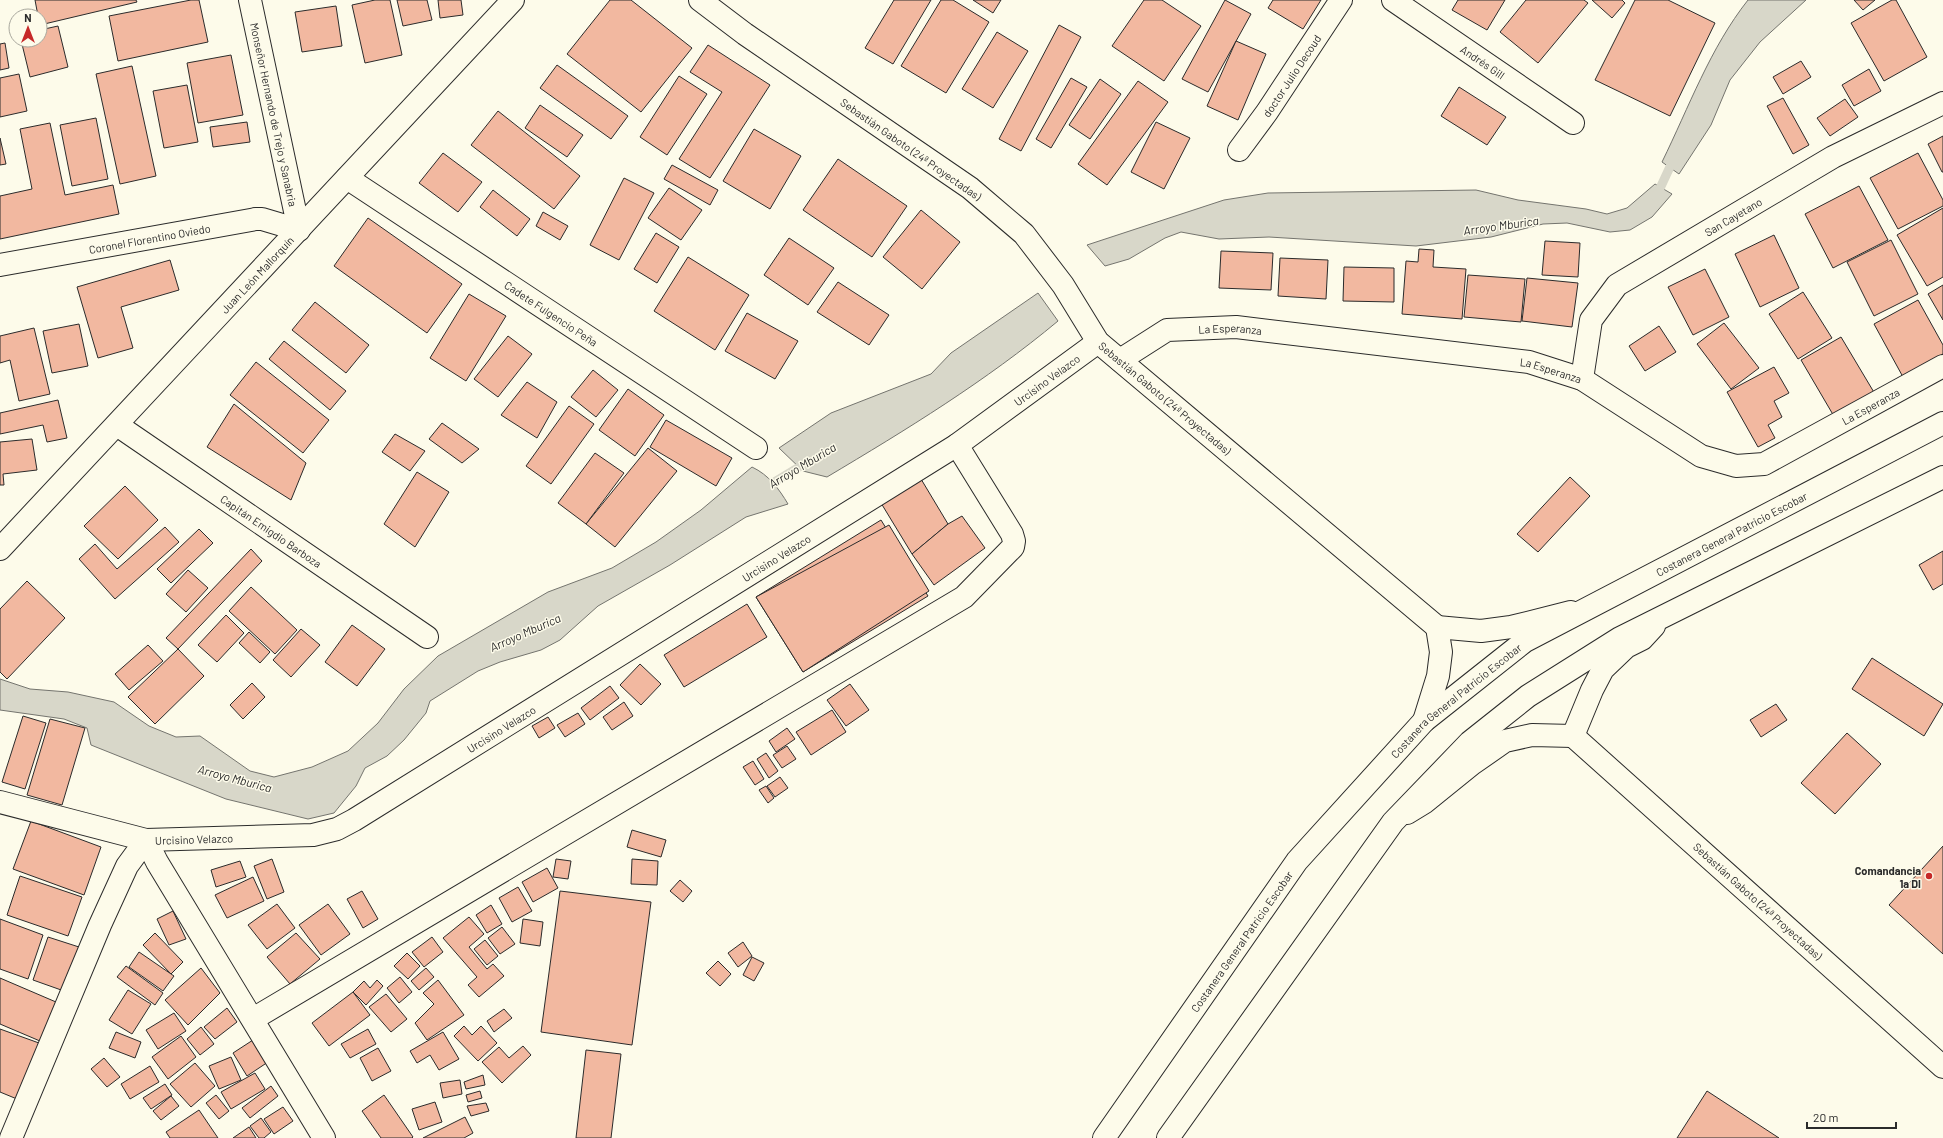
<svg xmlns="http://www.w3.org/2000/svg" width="1943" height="1138" viewBox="0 0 1943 1138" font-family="Barlow,sans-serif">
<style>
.water{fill:#d8d7c9;stroke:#74746e}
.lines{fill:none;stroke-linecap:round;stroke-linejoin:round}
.stream{stroke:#d8d7c9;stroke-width:9}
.building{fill:#f2b8a0;stroke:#2b2b2b}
.street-casing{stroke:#2b2b2b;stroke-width:24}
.secondary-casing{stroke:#2b2b2b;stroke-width:24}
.highway-casing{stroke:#2b2b2b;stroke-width:24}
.street{stroke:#fdfbea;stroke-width:22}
.secondary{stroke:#fdfbea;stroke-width:22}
.highway{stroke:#fdfbea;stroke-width:22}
.poi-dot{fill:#c62828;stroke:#fdfbea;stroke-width:1.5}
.labels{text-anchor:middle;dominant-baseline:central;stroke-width:3;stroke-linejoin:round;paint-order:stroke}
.street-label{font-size:11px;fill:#2b2b2b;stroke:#fdfbea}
.poi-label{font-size:11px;font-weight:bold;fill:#2b2b2b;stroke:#fdfbea;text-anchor:end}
.water-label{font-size:12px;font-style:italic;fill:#2b2b2b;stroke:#fdfbea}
</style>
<rect width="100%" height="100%" fill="#fdfbea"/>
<!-- water -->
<g class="water">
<path d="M1748,0H1806L1760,42L1730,80L1711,125L1679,174L1662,162C1689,107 1710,48 1748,0Z"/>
<polygon points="1655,184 1672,194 1652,217 1630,230 1610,232 1567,223 1543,224 1491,237 1416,246 1269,237 1219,239 1181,232 1165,238 1129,259 1105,266 1087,245 1224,200 1268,193 1476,190 1518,200 1586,209 1607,214 1627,208"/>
<path d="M1038,293L1058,321C986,381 906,430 827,477L803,471L779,448L831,413L931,374L951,353Z"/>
<path d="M752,467C769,475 779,489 788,504L746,517L670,565L598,606L560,640L541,650L500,662L478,671L430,701L426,713L404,740L387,756L365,768L356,786L334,813L308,819L226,799L91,745L87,728L64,719L0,710V679L30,689L68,692L114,702L149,726L176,737L200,736L250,771L274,777L312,767L348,751L378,723L404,689L438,656L548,592L612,568L656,542L701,510Z"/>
</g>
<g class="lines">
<!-- stream -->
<g class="stream">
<polyline points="1656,197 1675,156"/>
<polyline points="763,489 809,461"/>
</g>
</g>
<!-- building -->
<g class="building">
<polygon points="35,0 136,0 137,2 40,25 40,16 38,16"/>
<polygon points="191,0 199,0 208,42 118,61 109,16"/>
<polygon points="375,0 390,0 402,55 365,63 352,5"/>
<polygon points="397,0 427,0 432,20 403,26"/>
<polygon points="438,0 461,0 463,15 440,18"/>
<polygon points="610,0 631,0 692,48 641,112 567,54"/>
<polygon points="894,0 931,0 893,64 865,48"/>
<polygon points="941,0 953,0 989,22 946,93 901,66"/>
<polygon points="973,0 1001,0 993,13"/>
<polygon points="1144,0 1162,0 1201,26 1164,81 1112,46"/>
<polygon points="1225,0 1251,14 1208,92 1182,79"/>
<polygon points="1273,0 1321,0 1303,29 1268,8"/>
<polygon points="1458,0 1505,0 1487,30 1452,10"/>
<polygon points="1526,0 1584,0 1588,3 1538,63 1500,32"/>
<polygon points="1592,0 1622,0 1625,3 1612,18"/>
<polygon points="1635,0 1668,0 1715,23 1670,116 1595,80"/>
<polygon points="1854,0 1875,0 1863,10"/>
<polygon points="1892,0 1896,0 1927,57 1884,81 1851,23"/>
<polygon points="336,6 342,46 302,52 295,12"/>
<polygon points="1059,25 1081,37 1021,151 999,139"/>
<polygon points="58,26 68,67 30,77 21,40 40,40 40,30"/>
<polygon points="997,32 1028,51 993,108 962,89"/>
<polygon points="1236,41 1266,54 1238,120 1207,106"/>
<polygon points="5,43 9,68 0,70 0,44"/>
<polygon points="708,45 770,85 710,178 679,159 722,92 690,72"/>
<polygon points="231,55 243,115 198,123 187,63"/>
<polygon points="1801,61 1811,77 1783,94 1773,77"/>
<polygon points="557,65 628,116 611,139 540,88"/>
<polygon points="132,66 156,176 120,184 96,74"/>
<polygon points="1869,69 1881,91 1854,106 1842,85"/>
<polygon points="19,74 27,111 0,117 0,78"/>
<polygon points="679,76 707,94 667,155 640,137"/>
<polygon points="1071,78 1087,87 1051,148 1036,139"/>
<polygon points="1100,79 1121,94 1090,139 1069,125"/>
<polygon points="1138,81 1168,102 1107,185 1078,164"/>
<polygon points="187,85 198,142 164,148 153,91"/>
<polygon points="1459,87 1506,117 1487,145 1441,116"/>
<polygon points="1783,98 1809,145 1793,154 1767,106"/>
<polygon points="1845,99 1858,117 1830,136 1817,118"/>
<polygon points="540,105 583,135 567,157 525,128"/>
<polygon points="498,111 580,176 554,209 471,145"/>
<polygon points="96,118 108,179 72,186 60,125"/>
<polygon points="247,122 250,142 213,147 210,127"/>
<polygon points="1156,122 1190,138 1164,189 1131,172"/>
<polygon points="50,123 65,195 113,185 119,214 0,239 0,196 32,189 20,129"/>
<polygon points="754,129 801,156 770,209 723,181"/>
<polygon points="1943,136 1943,172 1942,172 1928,144"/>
<polygon points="0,138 6,164 0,165"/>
<polygon points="443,153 482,182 458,212 419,183"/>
<polygon points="1918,153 1943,200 1943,206 1898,229 1870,178"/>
<polygon points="838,159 907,206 872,257 803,210"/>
<polygon points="672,165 718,190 710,205 664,179"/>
<polygon points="624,178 654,193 619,260 590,245"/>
<polygon points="1859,186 1888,240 1833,268 1805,214"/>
<polygon points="669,188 702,210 681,240 648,218"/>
<polygon points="493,190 530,219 517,236 480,207"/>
<polygon points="1943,208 1943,277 1927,286 1897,235"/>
<polygon points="921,210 960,242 922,289 883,257"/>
<polygon points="543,212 568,226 560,240 536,226"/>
<polygon points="368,218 462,284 427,333 334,266"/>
<polygon points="656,233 679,247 657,283 634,269"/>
<polygon points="1774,235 1799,288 1760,307 1735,254"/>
<polygon points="789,238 834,268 808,305 764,275"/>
<polygon points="1891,240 1918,294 1874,316 1847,262"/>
<polygon points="1545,241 1580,243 1578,277 1542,275"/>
<polygon points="1419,249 1434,250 1433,267 1466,269 1462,319 1402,314 1406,261 1418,262"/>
<polygon points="1221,251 1273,253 1271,290 1219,288"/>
<polygon points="688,257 749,295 715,350 654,311"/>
<polygon points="1280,258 1328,260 1326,299 1278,296"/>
<polygon points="170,260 179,290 121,307 133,348 98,358 77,287"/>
<polygon points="1344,267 1394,268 1394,302 1343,301"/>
<polygon points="1705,269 1729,317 1693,335 1668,287"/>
<polygon points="1468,275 1525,279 1521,322 1464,317"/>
<polygon points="1527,278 1578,283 1572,327 1522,321"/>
<polygon points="838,282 889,315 869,345 817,312"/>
<polygon points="1943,285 1943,320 1928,294"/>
<polygon points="1803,292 1832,338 1798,359 1769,314"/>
<polygon points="469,294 506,316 466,381 430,358"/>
<polygon points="1918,300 1943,345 1943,354 1903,377 1874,324"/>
<polygon points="315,302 369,345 346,373 292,330"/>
<polygon points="747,313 798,341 775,379 725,351"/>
<polygon points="1724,323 1759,368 1731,389 1697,344"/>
<polygon points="79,324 88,366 52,373 43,331"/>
<polygon points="1659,326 1676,352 1645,371 1629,346"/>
<polygon points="34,328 50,394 19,401 10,360 0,363 0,336"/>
<polygon points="508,336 532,354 498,397 474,379"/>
<polygon points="1841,337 1875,394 1835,418 1801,360"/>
<polygon points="284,341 346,391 330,410 269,359"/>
<polygon points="256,362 329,420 303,453 230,395"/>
<polygon points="1774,367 1789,393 1774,401 1782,417 1768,425 1775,438 1758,447 1727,392"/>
<polygon points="593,370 618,390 596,417 571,397"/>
<polygon points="527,382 557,402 537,438 501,415"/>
<polygon points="628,389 664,415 635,456 599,430"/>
<polygon points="58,400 67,438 47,442 43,425 0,434 0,413"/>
<polygon points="234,404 306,463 291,500 207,447"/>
<polygon points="569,406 594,424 551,484 526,466"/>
<polygon points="666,420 732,458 716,486 650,447"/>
<polygon points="442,423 479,449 462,463 429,439"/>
<polygon points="395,434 425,451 410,471 382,452"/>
<polygon points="32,439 37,470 3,474 4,485 0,485 0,442"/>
<polygon points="648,448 677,471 615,547 586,524"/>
<polygon points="595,453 624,473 586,524 558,503"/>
<polygon points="417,472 449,492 415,547 384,524"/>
<polygon points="1570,477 1590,496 1538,552 1517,534"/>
<polygon points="921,479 948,524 912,554 881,503"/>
<polygon points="125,486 158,520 118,559 84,526"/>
<polygon points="962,516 985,548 934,585 912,554 948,524"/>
<polygon points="881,520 928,596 803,672 756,597"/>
<polygon points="889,525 929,591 803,672 756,597"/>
<polygon points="165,527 179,542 115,599 79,559 95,544 117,569"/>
<polygon points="199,529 213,543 171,583 157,569"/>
<polygon points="251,549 262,561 178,649 166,638"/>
<polygon points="1943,551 1943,584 1933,590 1919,565"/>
<polygon points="188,570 208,588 186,612 166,594"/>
<polygon points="27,581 65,618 7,679 0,672 0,609"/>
<polygon points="251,587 297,630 275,654 229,611"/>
<polygon points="747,604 767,637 684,687 664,655"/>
<polygon points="226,615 244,633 217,662 198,645"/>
<polygon points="352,625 385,649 357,686 325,662"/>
<polygon points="301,629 320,645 291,677 273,660"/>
<polygon points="249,632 270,652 260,663 239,643"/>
<polygon points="148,645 163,661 129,690 115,674"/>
<polygon points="178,649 204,676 155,724 128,697"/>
<polygon points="1872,658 1943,704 1924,736 1852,689"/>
<polygon points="640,664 661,684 641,705 620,685"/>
<polygon points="252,683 265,697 243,719 230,705"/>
<polygon points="850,684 869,710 846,726 827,700"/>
<polygon points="610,686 619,698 590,720 581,708"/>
<polygon points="624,702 633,716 612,730 603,717"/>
<polygon points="1776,704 1787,720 1761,737 1750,720"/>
<polygon points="832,710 846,732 811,755 796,732"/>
<polygon points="578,713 585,724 565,737 557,725"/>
<polygon points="23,716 46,723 25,789 2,782"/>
<polygon points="548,717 555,728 539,738 532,726"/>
<polygon points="50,719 85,728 62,805 27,795"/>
<polygon points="787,728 795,739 776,752 769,741"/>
<polygon points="1847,733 1881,764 1835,814 1801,783"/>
<polygon points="787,746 796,759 782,768 773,755"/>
<polygon points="766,753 778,771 769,778 757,759"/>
<polygon points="753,761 764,779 755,785 743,767"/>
<polygon points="780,777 788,788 775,797 767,786"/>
<polygon points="766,786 774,798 768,803 759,790"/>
<polygon points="31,821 101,847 84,895 13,869"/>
<polygon points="632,830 666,840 661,857 627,847"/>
<polygon points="1943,846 1943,954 1889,905"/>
<polygon points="272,859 284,892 267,899 254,866"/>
<polygon points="556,859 571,861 568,879 553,877"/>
<polygon points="632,859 658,861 657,885 631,884"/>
<polygon points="240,861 246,877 216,887 211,870"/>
<polygon points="547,868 558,888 533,902 522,882"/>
<polygon points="20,876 82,897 68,936 7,915"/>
<polygon points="253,877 264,901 227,918 215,895"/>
<polygon points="680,880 692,891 683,902 670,891"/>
<polygon points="518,887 532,911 512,922 499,898"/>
<polygon points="362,891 378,919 363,928 347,899"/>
<polygon points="560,891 651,902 632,1045 541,1032"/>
<polygon points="277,904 295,928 267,949 248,925"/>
<polygon points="328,904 350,934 321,955 299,925"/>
<polygon points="491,905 502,924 487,933 476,915"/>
<polygon points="173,911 186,939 169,945 157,919"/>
<polygon points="469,917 484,934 469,947 487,969 493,964 504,976 479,997 468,985 477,977 443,938"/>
<polygon points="0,919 43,935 28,979 0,969"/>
<polygon points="523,919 543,922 540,946 520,943"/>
<polygon points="502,927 515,944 500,954 488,938"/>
<polygon points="155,933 183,962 171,974 143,945"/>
<polygon points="296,933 320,959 290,984 267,957"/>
<polygon points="48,937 79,947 64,991 33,980"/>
<polygon points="432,937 443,952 424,967 412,952"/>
<polygon points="485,940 498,956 487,965 474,949"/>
<polygon points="743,942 752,956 738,967 728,953"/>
<polygon points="139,952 174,976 163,991 129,967"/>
<polygon points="407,953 420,966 408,979 394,966"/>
<polygon points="752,957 764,963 754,981 743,975"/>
<polygon points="718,961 731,974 720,986 706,973"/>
<polygon points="126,966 163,993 155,1005 117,977"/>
<polygon points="201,968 220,993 188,1025 165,1000"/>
<polygon points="426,968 434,977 419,990 411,981"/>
<polygon points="400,977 412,992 399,1003 387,988"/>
<polygon points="0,978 63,1005 47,1044 0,1024"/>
<polygon points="377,980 383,986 366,1005 353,992 364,981 370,988"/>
<polygon points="438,980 464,1015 427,1040 415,1023 434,1004 423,993"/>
<polygon points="128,990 151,1004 132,1034 109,1020"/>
<polygon points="353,992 370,1015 329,1046 312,1023"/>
<polygon points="386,994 407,1019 391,1032 369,1007"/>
<polygon points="227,1008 237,1022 215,1039 204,1027"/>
<polygon points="504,1009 512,1018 494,1032 487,1021"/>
<polygon points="174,1013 186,1031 158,1049 146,1030"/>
<polygon points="464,1026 472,1035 481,1026 497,1043 478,1061 454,1036"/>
<polygon points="201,1027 214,1044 200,1055 187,1039"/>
<polygon points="0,1029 39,1043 17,1099 0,1092"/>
<polygon points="368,1029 376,1044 350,1058 341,1044"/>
<polygon points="116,1032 141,1042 135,1058 109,1048"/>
<polygon points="443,1032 459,1059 439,1070 430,1055 417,1063 410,1051"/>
<polygon points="181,1036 196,1057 168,1079 152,1057"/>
<polygon points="253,1040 268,1062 247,1076 233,1053"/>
<polygon points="523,1046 531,1055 502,1083 482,1062 499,1047 509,1058"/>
<polygon points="378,1048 391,1071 372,1081 360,1058"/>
<polygon points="586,1050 621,1054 611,1138 576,1138"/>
<polygon points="231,1057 241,1080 219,1089 209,1066"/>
<polygon points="104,1058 120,1077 107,1087 91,1069"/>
<polygon points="195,1063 215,1086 191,1107 170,1084"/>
<polygon points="150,1066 159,1082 130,1099 121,1084"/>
<polygon points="255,1073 265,1089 231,1109 221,1092"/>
<polygon points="483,1075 485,1085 466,1089 464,1082"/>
<polygon points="460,1080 462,1094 443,1098 440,1083"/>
<polygon points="165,1084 172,1095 151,1109 143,1098"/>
<polygon points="271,1086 278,1096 250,1118 242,1108"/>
<polygon points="480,1091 482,1098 468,1102 466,1095"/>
<polygon points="1707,1091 1779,1138 1677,1138"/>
<polygon points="216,1095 229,1111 219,1119 206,1103"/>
<polygon points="384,1095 413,1137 412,1138 381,1138 362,1111"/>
<polygon points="171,1096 179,1106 161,1120 153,1111"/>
<polygon points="435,1102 442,1122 419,1130 412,1109"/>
<polygon points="486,1103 489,1111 471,1116 467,1106"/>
<polygon points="283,1107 293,1121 274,1134 264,1119"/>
<polygon points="199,1110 218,1138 170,1138 166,1132"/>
<polygon points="465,1117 473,1133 464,1138 423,1138"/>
<polygon points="261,1118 271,1132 264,1138 259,1138 250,1126"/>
<polygon points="249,1127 256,1138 233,1138"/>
</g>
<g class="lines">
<!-- street casing -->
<g class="street-casing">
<g id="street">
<path id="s1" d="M250,0L299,230L262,219H256"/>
<path id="s2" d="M1393,0L1573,123"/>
<path id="s3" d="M1239,150L1267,112L1341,0"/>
<path id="s4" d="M347,178L756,448"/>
<path id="s5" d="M1120,360L1167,330L1236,327L1529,362L1582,379L1701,456L1736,466L1764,464L1943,366"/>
<path id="s6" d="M1582,379L1591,320L1617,285L1833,157L1943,103"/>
<path id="s7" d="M117,425L427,637"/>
<polyline points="0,802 146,840 157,862 324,1138"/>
<polyline points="253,1019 964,597 1013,547 1014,541 1012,534 957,445"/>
<path id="s8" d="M11,1138L100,925L127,866L146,840L313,835L337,829L354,820L957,445L1098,342"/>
</g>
</g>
<!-- secondary casing -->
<g class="secondary-casing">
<g id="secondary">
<polyline points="700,0 745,34 970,188 1024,234 1063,285 1098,342 1437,627"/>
<path id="s9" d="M0,265L256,219"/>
<path id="s10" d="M0,549L513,0"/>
<polyline points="1437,627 1481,631 1511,627 1571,612"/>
<polyline points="1424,721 1438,676 1441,652 1437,627"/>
<polyline points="1573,736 1943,1067"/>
<polyline points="1573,736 1592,690 1603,669 1626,647 1642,639 1654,626"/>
<polyline points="1407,813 1425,802 1472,764 1505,741 1532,735 1573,736"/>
</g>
</g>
<!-- highway casing -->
<g class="highway-casing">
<g id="highway">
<path id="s11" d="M1104,1138L1297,861L1424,721L1525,641L1943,423"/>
<polyline points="1168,1138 1393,822 1470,742 1528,696 1620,638 1943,477"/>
</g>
</g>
<!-- street -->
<use href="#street" class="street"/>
<!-- secondary -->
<use href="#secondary" class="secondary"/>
<!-- highway -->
<use href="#highway" class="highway"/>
</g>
<!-- markers -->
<circle class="poi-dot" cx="1929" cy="876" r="4"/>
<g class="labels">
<!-- street labels -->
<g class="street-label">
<text stroke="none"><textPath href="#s2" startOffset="109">Andrés Gill</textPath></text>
<text stroke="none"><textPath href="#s3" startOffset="91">doctor Julio Decoud</textPath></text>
<text stroke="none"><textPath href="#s1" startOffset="117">Monseñor Hernando de Trejo y Sanabria</textPath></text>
<text transform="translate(911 149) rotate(35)">Sebastián Gaboto (24ª Proyectadas)</text>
<text stroke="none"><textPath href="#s6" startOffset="238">San Cayetano</textPath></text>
<text stroke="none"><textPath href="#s9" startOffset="152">Coronel Florentino Oviedo</textPath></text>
<text stroke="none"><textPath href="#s10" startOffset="376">Juan León Mallorquín</textPath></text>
<text stroke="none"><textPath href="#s4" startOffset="245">Cadete Fulgencio Peña</textPath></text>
<text stroke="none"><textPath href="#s5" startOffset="119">La Esperanza</textPath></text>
<text stroke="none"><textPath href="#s5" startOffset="443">La Esperanza</textPath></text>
<text stroke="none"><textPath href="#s8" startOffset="1360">Urcisino Velazco</textPath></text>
<text transform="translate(1165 398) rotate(40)">Sebastián Gaboto (24ª Proyectadas)</text>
<text stroke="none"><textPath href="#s5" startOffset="803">La Esperanza</textPath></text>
<text stroke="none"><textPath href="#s7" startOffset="187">Capitán Emigdio Barboza</textPath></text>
<text stroke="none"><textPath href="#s11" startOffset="888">Costanera General Patricio Escobar</textPath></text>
<text stroke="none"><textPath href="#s8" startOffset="1036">Urcisino Velazco</textPath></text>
<text stroke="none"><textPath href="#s11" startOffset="564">Costanera General Patricio Escobar</textPath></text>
<text stroke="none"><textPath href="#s8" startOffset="712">Urcisino Velazco</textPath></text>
<text stroke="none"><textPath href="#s8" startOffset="376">Urcisino Velazco</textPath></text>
<text transform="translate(1758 901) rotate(42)">Sebastián Gaboto (24ª Proyectadas)</text>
<text stroke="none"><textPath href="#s11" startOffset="240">Costanera General Patricio Escobar</textPath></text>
</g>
<!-- poi labels -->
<g class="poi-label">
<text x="1921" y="870">Comandancia<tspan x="1921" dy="13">1a DI</tspan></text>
</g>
<!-- water labels -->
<g class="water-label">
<text transform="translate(1501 225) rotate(-8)">Arroyo Mburica</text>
<text transform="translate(802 465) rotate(-31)">Arroyo Mburica</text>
<text transform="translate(525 632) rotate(-24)">Arroyo Mburica</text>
<text transform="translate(235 778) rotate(15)">Arroyo Mburica</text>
</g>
</g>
<!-- north arrow -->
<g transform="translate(28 28)"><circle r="19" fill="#fdfbea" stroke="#a9a89e"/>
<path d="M0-3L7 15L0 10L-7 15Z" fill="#c62828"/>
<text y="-6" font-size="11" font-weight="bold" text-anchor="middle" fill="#2b2b2b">N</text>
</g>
<!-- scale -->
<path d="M1807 1122v6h89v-6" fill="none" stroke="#2b2b2b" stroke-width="2"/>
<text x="1813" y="1122" font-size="12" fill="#2b2b2b" stroke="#fdfbea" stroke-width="3" paint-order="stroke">20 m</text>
</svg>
